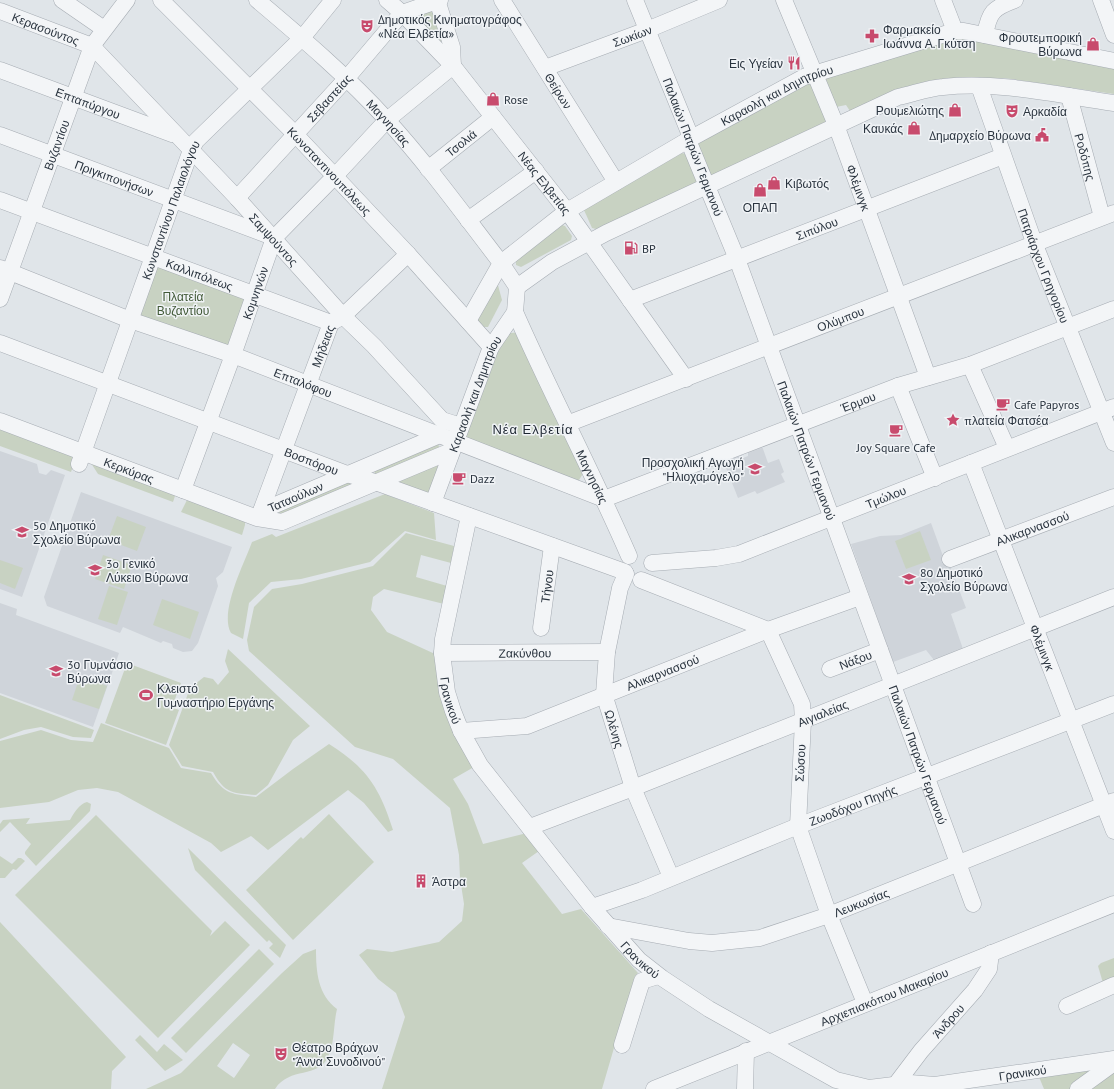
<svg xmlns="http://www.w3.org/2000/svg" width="1114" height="1089" viewBox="0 0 1114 1089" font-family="'PT Sans',sans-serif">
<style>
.built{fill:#cfd4da}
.green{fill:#c8d2c2;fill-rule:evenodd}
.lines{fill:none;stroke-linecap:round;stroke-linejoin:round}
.minor-casing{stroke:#a6acb3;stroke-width:17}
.minor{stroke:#f3f5f7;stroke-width:16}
.labels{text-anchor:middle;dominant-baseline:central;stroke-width:3;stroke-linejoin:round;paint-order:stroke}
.poi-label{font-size:12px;fill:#2a343f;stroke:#f0f3f6;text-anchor:start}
.street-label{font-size:12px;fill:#2a343f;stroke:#f0f3f6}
.park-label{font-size:12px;fill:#425a38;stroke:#f0f3f6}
.neighbourhood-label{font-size:13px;letter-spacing:1px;fill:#1c2530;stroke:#f0f3f6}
</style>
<rect width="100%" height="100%" fill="#e0e5e9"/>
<!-- built -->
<g class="built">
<polygon points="762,446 768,463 779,459 784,472 781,474 785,482 757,494 755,491 738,498 723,460 741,453 743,458 748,456 748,451"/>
<polygon points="0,451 37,464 39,473 46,475 51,470 65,475 22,597 0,589"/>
<polygon points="81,492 232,547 223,572 216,578 218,586 198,643 192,651 183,652 173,648 172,644 163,641 161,643 123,627 120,633 47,606 44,597"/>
<polygon points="931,523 943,556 946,555 966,608 951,614 964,652 945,659 943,656 934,660 926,650 893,662 851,544 880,536 901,535"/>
<polygon points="0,603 17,609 16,615 119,653 93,727 0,693"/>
</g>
<!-- green -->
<g class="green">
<polygon points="435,8 442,42 438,40 414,17"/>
<polygon points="966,37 1114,67 1114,94 1004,78 850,111 846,105 836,107 825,77 900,52"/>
<polygon points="808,83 812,85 826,118 825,122 711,176 696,143"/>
<polygon points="682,153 686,154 697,182 596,229 592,228 584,210"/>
<polygon points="562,225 565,226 572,236 571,240 521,267 516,265 516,258"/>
<polygon points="153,257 253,294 233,355 130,320"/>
<polygon points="496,278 502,300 488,327 481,327 473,317"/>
<polygon points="519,332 584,472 579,480 573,483 467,441 464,431 493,357 505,334"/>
<polygon points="0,427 77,455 71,472 0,446"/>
<polygon points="438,444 440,448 375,474 374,470"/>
<polygon points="89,460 176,493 173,502 98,474"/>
<polygon points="445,462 433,496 397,482"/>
<polygon points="346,479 363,484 287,516 279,514 278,508"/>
<path d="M385,494L434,513L436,540L405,531L370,562L301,579L271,582L249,603L243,639L231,633C219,612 244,564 252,542L272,534L276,537Z"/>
<polygon points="188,498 245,520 245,525 242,535 181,512"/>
<polygon points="117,516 146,527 137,551 108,540"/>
<polygon points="920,531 931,560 906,569 895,541"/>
<polygon points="406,533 454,546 451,563 421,555 416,577 447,586 444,604 384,589 373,597 371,610 387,632 435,654 474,767 453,779 468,804 483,844 527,833 539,851 522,863 562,914 581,909 638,973 635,976 602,1089 382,1089 405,1017 396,993 378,979 359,955 367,949 392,952 439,942 462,921 464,904 460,878 459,855 450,808 393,759 355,747 249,651 247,640 254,607 272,589 302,584 373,566"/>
<polygon points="103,555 132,565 124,589 95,579"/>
<polygon points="0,560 23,568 15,589 0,583"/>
<polygon points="109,586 128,592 117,625 98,619"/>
<polygon points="162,599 199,612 190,639 153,625"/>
<path d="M228,649L310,726L293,740L268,785L256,795C233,793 225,794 213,772L182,766L169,745L190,688L204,677L213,679L218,685L229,672L225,661Z"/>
<polygon points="127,663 181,683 172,707 179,710 166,745 105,723"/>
<polygon points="80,676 107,686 99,709 72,700"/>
<polygon points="0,695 94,730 91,738 73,737 41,727 24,730 0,739"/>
<path d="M101,723L169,748L181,768L211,773C224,795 233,794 256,797L293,769L329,744C366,767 380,788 393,830L388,832L364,803L348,790L268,850L251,836L221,852L211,843L118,792L97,788L78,790L49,802L0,808V741L41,730L71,740L93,742Z"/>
<path d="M87,802L91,804L90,811L36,866L25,854V852L31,844L10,822L0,832V824L3,820L30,818L26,824L70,820C74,813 79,804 87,802Z"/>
<polygon points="329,814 374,862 293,940 246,890 301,837 303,839"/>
<polygon points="96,815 212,931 210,936 225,921 250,945 158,1038 15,895"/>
<polygon points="188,848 286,945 280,958 269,948 273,944 269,940 267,942 195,870"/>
<polygon points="0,856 12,864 18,858 21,858 25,861 16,870 13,869 5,878 0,878"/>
<polygon points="0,922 126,1057 112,1071 111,1089 0,1089"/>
<polygon points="259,949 274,964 186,1053 171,1038"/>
<path d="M316,949C316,972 318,995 337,1009C333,1026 335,1042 328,1057C318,1079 290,1066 275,1089H146L181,1073L282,973L303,954ZM233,1043L250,1055L234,1078L217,1066Z"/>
<polygon points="1114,958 1114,979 1103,983 1098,966 1101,963"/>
<polygon points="140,1035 157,1052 164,1044 183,1060 165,1071 135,1040"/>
<polygon points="1092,1070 1070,1089 1044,1089 1039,1077"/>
<polygon points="1114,1070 1114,1089 1084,1089"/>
</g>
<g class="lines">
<!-- minor casing -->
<g class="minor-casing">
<g id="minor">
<polyline points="62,0 104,29"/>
<path id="s1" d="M161,0L295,134L408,254L491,347"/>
<path id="s2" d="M257,0C302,38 348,77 387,120C428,165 464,215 501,263L468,321"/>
<path id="s3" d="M387,0L402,13L453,66L567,211L686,379"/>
<polyline points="437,0 452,47 453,66"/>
<path id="s4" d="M502,0L616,182"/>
<path id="s5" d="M635,0L688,130L689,135L688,140L737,259L973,904"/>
<path id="s6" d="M784,0L836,125L928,377"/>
<polyline points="943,0 955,31"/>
<polyline points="1101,0 1114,35"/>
<path id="s7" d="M0,11L92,46L237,198L343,316L374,346L442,420L461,426"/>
<path d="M985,35C989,12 993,8 1015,0"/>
<path id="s8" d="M545,68L647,30L719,0"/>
<path id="s9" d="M0,70L172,134"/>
<path id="s10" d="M979,86L1035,245L1114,443"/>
<path id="s11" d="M1069,96L1102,217"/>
<path id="s12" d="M0,135L270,236"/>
<path id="s13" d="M428,169L493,117"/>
<path id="s14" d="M237,198L346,79L402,13L440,0"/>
<path id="s15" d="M0,200L331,323"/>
<polyline points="468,220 536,171"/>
<path id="s16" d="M0,268L130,320L233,355L604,499"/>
<path d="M517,287L552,262L606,233L898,97C913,94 928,88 943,87C1000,81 1058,95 1114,103"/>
<path id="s17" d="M0,299L92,46L127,0"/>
<path id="s18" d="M630,300L1003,156"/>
<path id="s19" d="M515,312C551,394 593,473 629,556"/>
<path id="s20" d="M0,343L347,474L378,483L625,572"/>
<polyline points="970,365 1007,448"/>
<polyline points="898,386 935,478"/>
<path id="s21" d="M0,421L257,518L282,522L451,451"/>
<path id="s22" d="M567,424L1114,213"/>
<path id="s23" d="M971,463L1114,831"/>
<path id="s24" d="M79,464L191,150L196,141L302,38L333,0"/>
<path id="s25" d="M183,490L233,355L274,238L334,177L387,120L453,66"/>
<path id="s26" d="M604,499L898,386L970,365L1114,309"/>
<path id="s27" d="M433,503L491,347L515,312L517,287L501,263L567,211L688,140L804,77L955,31H964L1114,61"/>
<path id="s28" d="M261,511L331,323L343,316L408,254"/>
<path id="s29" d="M469,516L443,639L442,653L447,692L453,711L461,731L480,765L592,907L639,960L662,978L709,1009L836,1080L869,1088L910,1083L935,1085L1114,1059"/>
<path id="s30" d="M258,517L261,511L440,435"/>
<path id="s31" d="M950,559L1114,497"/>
<path id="s32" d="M652,563L716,558L739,554L1114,407"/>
<path id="s33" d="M626,574L620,588L607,652L604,694L633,788L671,877"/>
<polyline points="641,580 768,630 802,704 803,721 798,826 829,915 865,1003"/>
<path id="s34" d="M541,628L552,546"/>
<path id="s35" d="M442,653L607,652"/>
<path id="s36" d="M830,669L880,650"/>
<path id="s37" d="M461,731L527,726L768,630L860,597"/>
<path id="s38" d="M530,827L633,788L1114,597"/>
<path id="s39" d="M592,907L642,890L798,826L1114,704"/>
<path id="s40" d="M608,926L689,941L712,943L760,938L829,915L1114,801"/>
<polyline points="1067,1006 1114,985"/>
<polyline points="622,1045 642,981 658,976"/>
<path id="s41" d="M896,1084L921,1051L975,990L989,969L991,953"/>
<path id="s42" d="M654,1089L1114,904"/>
<polyline points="745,1089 746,1051"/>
<polyline points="1078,1089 1114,1063"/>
</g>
</g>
<!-- minor -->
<use href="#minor" class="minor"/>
</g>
<!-- icons -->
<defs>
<g id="theatre-bare" transform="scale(1.08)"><path d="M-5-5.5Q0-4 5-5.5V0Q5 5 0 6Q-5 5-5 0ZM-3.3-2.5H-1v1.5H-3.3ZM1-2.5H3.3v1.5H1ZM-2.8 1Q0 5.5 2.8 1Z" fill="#c84b6d" stroke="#f0f3f6" stroke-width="2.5" paint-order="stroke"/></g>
<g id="pharmacy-bare" transform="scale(1.08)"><path d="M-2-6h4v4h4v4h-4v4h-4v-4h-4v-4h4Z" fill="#c84b6d" stroke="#f0f3f6" stroke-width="2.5" paint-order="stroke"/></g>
<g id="shop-bare" transform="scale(1.08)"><path d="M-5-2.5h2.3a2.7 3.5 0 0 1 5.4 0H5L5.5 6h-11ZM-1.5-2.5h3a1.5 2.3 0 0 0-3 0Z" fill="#c84b6d" stroke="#f0f3f6" stroke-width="2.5" paint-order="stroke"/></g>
<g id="restaurant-bare" transform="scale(1.08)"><path d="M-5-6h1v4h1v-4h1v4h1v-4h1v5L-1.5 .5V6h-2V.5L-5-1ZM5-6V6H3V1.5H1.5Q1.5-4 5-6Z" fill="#c84b6d" stroke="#f0f3f6" stroke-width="2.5" paint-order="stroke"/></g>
<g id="civic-bare" transform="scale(1.08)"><path d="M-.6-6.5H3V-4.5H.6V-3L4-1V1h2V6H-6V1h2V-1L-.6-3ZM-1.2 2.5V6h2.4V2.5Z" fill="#c84b6d" stroke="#f0f3f6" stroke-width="2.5" paint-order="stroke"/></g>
<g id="fuel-bare" transform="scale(1.08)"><path d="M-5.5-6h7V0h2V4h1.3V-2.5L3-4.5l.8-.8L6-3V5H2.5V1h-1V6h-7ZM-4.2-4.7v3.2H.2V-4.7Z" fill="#c84b6d" stroke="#f0f3f6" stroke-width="2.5" paint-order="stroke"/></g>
<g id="cafe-bare" transform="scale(1.08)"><path d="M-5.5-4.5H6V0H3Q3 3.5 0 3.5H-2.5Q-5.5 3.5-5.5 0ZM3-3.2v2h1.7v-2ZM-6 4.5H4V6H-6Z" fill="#c84b6d" stroke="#f0f3f6" stroke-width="2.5" paint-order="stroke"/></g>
<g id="sight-bare" transform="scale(1.08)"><path d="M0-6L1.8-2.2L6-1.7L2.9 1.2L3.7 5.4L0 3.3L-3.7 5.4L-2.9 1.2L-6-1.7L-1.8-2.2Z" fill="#c84b6d" stroke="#f0f3f6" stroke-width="2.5" paint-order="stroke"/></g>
<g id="school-bare" transform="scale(1.08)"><path d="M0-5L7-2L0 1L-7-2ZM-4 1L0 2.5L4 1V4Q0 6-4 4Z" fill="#c84b6d" stroke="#f0f3f6" stroke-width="2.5" paint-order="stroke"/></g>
<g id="stadium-bare" transform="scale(1.08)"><path d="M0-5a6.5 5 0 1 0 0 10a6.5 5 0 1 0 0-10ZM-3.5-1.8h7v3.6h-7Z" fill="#c84b6d" stroke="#f0f3f6" stroke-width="2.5" paint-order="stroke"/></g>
<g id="building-bare" transform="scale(1.08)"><path d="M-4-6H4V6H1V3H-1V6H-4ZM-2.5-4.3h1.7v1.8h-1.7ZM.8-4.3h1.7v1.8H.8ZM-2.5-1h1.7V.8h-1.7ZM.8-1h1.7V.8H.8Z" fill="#c84b6d" stroke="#f0f3f6" stroke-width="2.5" paint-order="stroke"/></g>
</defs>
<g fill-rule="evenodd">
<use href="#theatre-bare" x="367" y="26"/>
<use href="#pharmacy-bare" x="872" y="36"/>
<use href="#shop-bare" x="1093" y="44"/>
<use href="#restaurant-bare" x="794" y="63"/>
<use href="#shop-bare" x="493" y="99"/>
<use href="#shop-bare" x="955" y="110"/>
<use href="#theatre-bare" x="1012" y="111"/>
<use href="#shop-bare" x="914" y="128"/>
<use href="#civic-bare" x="1042" y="135"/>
<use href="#shop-bare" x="774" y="183"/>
<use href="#shop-bare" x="760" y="190"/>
<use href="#fuel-bare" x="631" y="248"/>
<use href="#cafe-bare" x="1003" y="404"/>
<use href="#sight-bare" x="953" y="420"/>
<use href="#cafe-bare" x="896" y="430"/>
<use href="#school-bare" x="755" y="469"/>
<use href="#cafe-bare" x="459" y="478"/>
<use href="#school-bare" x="22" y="532"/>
<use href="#school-bare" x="95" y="570"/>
<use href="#school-bare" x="909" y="579"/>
<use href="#school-bare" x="56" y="671"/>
<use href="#stadium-bare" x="146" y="695"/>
<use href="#building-bare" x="421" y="881"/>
<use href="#theatre-bare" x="281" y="1054"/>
</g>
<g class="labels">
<!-- poi labels -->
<g class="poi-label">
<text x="378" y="19">Δημοτικός Κινηματογράφος<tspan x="378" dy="14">«Νέα Ελβετία»</tspan></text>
<text x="883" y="29">Φαρμακείο<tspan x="883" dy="14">Ιωάννα Α. Γκύτση</tspan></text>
<text x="1082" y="37" text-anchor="end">Φρουτεμπορική<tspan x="1082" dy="14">Βύρωνα</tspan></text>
<text x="783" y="63" text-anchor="end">Εις Υγείαν</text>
<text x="504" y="99">Rose</text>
<text x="944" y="110" text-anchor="end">Ρουμελιώτης</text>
<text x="1023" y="111">Αρκαδία</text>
<text x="903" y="128" text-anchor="end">Καυκάς</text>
<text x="1031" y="135" text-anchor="end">Δημαρχείο Βύρωνα</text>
<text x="785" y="183">Κιβωτός</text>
<text x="760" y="207" text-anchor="middle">ΟΠΑΠ</text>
<text x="642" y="248">BP</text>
<text x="1014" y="404">Cafe Papyros</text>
<text x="964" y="420">πλατεία Φατσέα</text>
<text x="896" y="447" text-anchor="middle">Joy Square Cafe</text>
<text x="744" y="462" text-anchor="end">Προσχολική Αγωγή<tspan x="744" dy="14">"Ηλιοχαμόγελο"</tspan></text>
<text x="470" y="478">Dazz</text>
<text x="33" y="525">5ο Δημοτικό<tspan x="33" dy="14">Σχολείο Βύρωνα</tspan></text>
<text x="106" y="563">3o Γενικό<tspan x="106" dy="14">Λύκειο Βύρωνα</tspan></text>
<text x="920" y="572">8ο Δημοτικό<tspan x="920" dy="14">Σχολείο Βύρωνα</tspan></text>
<text x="67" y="664">3ο Γυμνάσιο<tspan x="67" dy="14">Βύρωνα</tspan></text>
<text x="157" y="688">Κλειστό<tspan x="157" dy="14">Γυμναστήριο Εργάνης</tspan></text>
<text x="432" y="881">Άστρα</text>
<text x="292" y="1047">Θέατρο Βράχων<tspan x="292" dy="14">"Άννα Συνοδινού"</tspan></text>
</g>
<!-- street labels -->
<g class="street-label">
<text stroke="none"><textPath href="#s7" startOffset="49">Κερασούντος</textPath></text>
<text stroke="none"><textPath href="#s8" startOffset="93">Σωκίων</textPath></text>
<text stroke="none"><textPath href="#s4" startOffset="107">Θείρων</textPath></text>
<text stroke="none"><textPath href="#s27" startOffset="587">Καραολή και Δημητρίου</textPath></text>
<text stroke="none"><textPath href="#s14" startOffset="136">Σεβαστείας</textPath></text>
<text stroke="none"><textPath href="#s9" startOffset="94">Επταπύργου</textPath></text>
<text stroke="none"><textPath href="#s2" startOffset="180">Μαγνησίας</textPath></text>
<text stroke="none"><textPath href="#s13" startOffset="42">Τσολιά</textPath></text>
<text stroke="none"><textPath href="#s17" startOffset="164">Βυζαντίου</textPath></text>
<text transform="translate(693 147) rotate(69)">Παλαιών Πατρών Γερμανού</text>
<text stroke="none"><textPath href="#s11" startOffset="63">Ροδόπης</textPath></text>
<text stroke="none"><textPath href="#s1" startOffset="240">Κωνσταντινουπόλεως</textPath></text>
<text stroke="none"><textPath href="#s12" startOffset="122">Πριγκιπονήσων</textPath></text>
<text stroke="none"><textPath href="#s3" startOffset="242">Νέας Ελβετίας</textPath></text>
<text stroke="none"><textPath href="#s6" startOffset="202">Φλέμινγκ</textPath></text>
<text stroke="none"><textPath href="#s24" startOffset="270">Κωνσταντίνου Παλαιολόγου</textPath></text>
<text stroke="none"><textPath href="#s18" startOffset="200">Σιπύλου</textPath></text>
<text stroke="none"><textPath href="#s7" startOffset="364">Σαμψούντος</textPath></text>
<text stroke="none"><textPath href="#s10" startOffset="191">Πατριάρχου Γρηγορίου</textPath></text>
<text stroke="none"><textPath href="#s15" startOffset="213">Καλλιπόλεως</textPath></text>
<text stroke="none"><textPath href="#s25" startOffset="210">Κομνηνών</textPath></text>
<text stroke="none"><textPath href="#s22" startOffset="293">Ολύμπου</textPath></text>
<text stroke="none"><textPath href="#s28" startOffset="176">Μήδειας</textPath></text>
<text stroke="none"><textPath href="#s16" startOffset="324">Επταλόφου</textPath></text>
<text stroke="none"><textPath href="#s27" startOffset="117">Καραολή και Δημητρίου</textPath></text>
<text stroke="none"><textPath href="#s26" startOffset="272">Έρμου</textPath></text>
<text stroke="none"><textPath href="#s5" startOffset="483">Παλαιών Πατρών Γερμανού</textPath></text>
<text stroke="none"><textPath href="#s20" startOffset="333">Βοσπόρου</textPath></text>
<text stroke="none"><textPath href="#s21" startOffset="138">Κερκύρας</textPath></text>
<text stroke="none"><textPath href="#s19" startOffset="182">Μαγνησίας</textPath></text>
<text stroke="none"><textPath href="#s30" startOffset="44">Ταταούλων</textPath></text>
<text stroke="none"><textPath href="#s32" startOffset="245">Τμώλου</textPath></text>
<text stroke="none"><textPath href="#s31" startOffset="88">Αλικαρνασσού</textPath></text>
<text stroke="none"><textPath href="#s34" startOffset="42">Τήνου</textPath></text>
<text stroke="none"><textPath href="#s23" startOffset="198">Φλέμινγκ</textPath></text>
<text stroke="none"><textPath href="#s35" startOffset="83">Ζακύνθου</textPath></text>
<text stroke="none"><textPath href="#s36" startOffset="27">Νάξου</textPath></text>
<text stroke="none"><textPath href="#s37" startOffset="212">Αλικαρνασσού</textPath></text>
<text stroke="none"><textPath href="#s29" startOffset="188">Γρανικού</textPath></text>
<text stroke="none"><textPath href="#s38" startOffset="314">Αιγιαλείας</textPath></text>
<text stroke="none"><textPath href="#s33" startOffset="159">Ωλένης</textPath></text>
<text stroke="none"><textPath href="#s5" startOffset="807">Παλαιών Πατρών Γερμανού</textPath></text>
<text transform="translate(800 763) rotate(-87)">Σώσου</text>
<text stroke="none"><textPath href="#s39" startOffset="280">Ζωοδόχου Πηγής</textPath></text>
<text stroke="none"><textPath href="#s40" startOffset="261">Λευκωσίας</textPath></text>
<text stroke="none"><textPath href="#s29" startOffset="512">Γρανικού</textPath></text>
<text stroke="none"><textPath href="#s42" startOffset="248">Αρχιεπισκόπου Μακαρίου</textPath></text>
<text stroke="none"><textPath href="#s41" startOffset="82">Άνδρου</textPath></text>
<text stroke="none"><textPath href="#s29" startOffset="931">Γρανικού</textPath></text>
</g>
<!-- park labels -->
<g class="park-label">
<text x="183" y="296">Πλατεία<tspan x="183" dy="14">Βυζαντίου</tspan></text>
</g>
<!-- neighbourhood labels -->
<g class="neighbourhood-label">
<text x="533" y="429">Νέα Ελβετία</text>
</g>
</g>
</svg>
